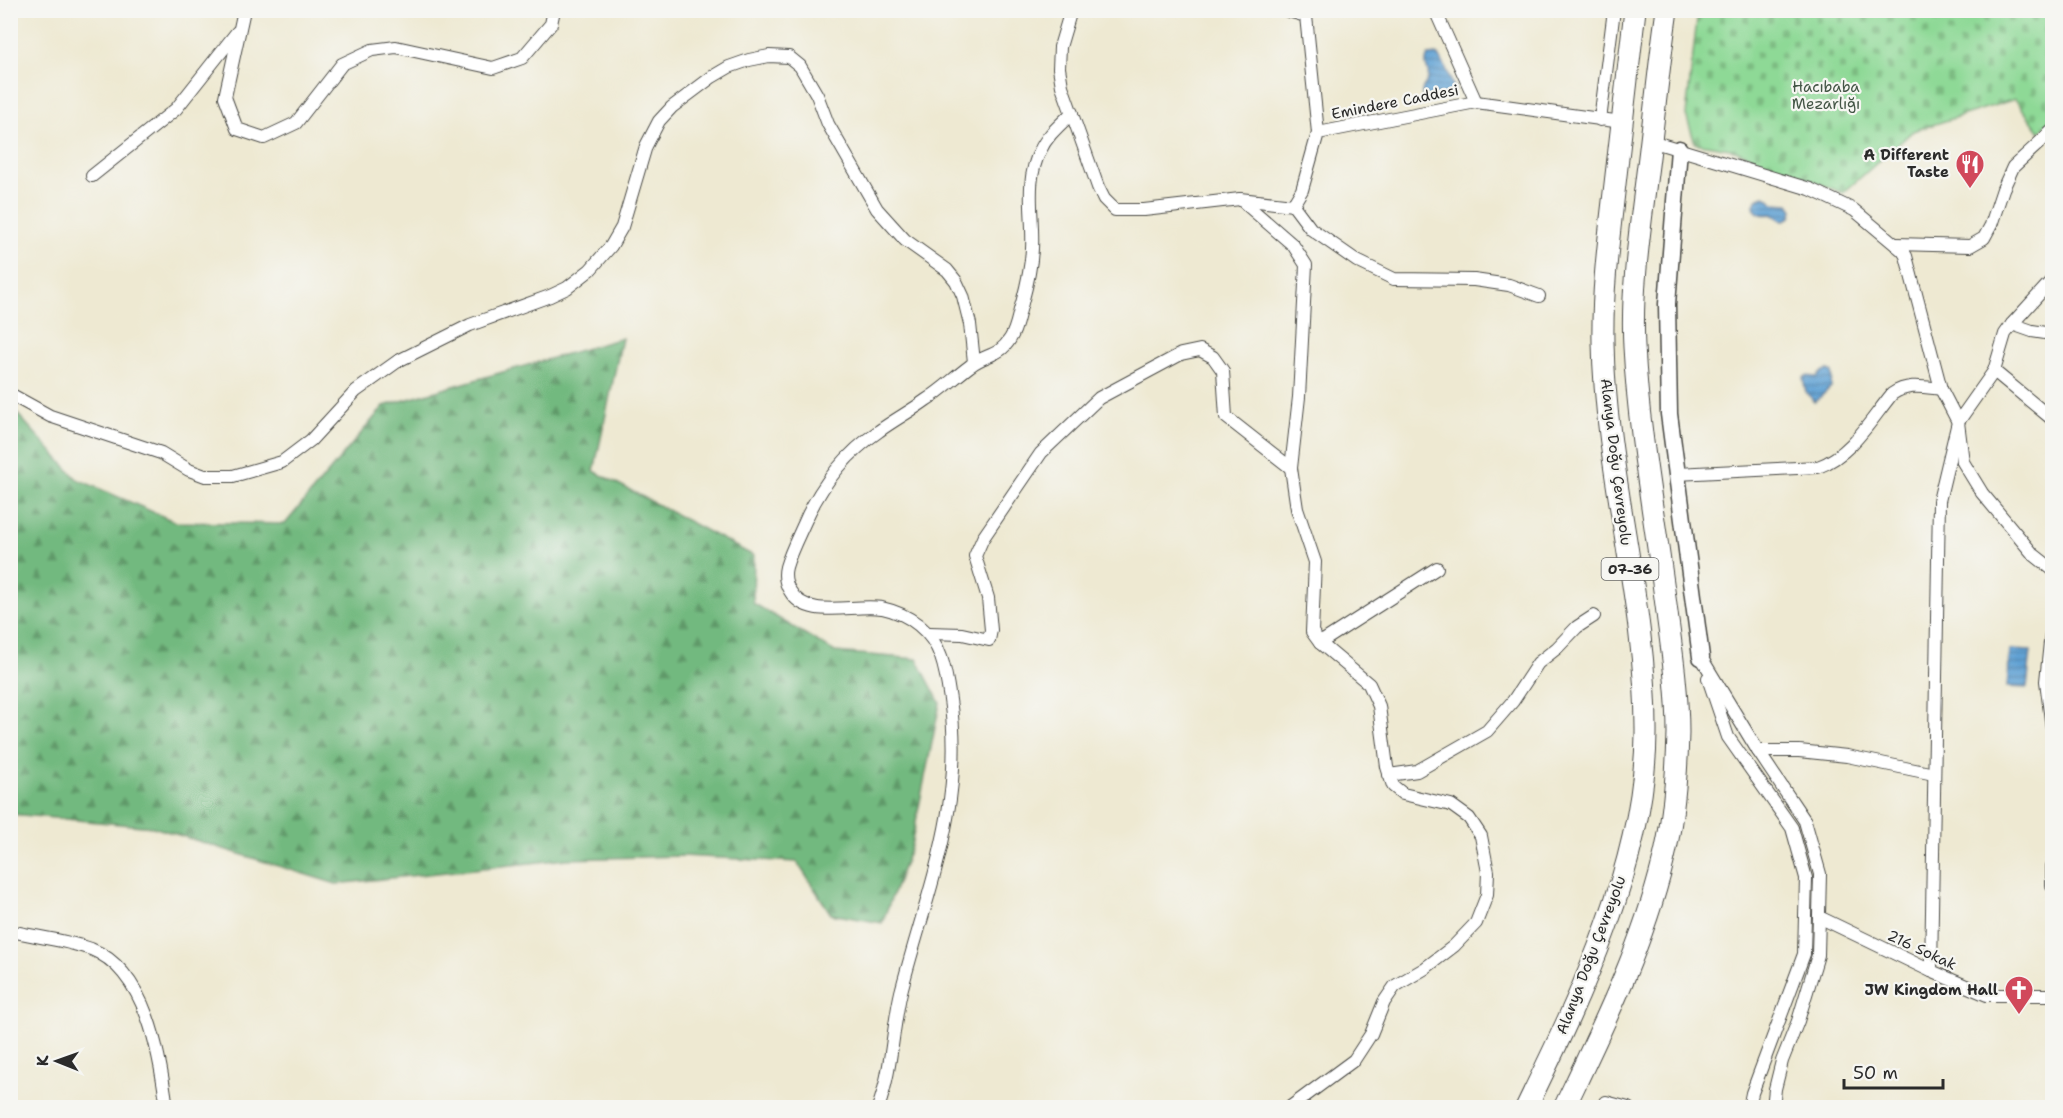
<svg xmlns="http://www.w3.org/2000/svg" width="2063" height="1118" viewBox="0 0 2063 1118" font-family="'Shantell Sans',sans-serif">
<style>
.forest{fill:url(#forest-firs);stroke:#4e7255;stroke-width:1.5}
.cemetery{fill:url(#cemetery-stones);stroke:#5c8260;stroke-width:1.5}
.water{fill:url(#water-rules);stroke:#466680;stroke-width:1.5}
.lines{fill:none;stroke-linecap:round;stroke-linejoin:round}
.street-casing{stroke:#484844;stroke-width:14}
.secondary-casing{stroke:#484844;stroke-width:19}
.highway-casing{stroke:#484844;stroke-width:23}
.street{stroke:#fff;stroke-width:12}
.secondary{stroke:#fff;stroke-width:16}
.highway{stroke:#fff;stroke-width:21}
.labels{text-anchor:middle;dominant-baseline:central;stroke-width:4.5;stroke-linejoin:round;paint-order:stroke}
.shield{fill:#f6f6f2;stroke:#686867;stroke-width:1.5}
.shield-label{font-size:14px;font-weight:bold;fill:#2b2b2b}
.park-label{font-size:15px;fill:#445646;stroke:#f6f6f2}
.street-label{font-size:15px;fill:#2b2b2b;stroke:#f6f6f2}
.poi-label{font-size:15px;font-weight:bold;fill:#2b2b2b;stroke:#f6f6f2;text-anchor:end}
</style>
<defs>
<pattern id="forest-firs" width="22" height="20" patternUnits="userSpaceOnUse" patternTransform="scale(1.5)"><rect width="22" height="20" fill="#72b97f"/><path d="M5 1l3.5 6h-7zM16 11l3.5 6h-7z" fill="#5e9768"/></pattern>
<pattern id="cemetery-stones" width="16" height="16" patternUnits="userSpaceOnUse" patternTransform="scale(1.5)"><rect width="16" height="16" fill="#8ed996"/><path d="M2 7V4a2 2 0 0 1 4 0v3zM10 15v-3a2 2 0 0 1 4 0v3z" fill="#7bba81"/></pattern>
<pattern id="water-rules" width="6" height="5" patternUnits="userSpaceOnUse" patternTransform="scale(1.5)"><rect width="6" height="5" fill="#61a2d4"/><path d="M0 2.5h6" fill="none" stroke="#5084ac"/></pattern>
</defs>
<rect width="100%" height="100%" fill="#f6f6f2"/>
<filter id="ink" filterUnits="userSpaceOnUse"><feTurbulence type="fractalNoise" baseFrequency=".0167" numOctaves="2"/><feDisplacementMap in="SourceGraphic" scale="12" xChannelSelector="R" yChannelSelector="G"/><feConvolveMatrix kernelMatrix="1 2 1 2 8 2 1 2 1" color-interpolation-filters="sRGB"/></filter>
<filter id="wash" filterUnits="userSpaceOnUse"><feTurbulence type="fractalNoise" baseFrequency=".008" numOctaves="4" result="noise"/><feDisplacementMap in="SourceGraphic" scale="24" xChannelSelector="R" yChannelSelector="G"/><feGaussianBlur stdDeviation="1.35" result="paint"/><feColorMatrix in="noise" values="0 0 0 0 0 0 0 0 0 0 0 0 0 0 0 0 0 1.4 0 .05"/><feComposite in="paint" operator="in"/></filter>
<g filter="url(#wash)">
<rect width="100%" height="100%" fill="#eee9d2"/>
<!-- forest -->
<polygon class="forest" points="622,338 594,471 754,556 753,603 835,652 917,659 940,703 911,846 882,923 831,914 797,862 682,856 567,859 336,884 153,827 11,814 11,407 77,479 176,522 285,524 384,406"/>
<!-- cemetery -->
<polygon class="cemetery" points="1698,11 2052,11 2052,118 2040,132 2015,99 1913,131 1843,193 1735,150 1695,143 1686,115"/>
<!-- water -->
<g class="water">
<path d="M1437,54L1445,66L1455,91L1424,98L1422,96C1421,85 1426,86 1428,79C1431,70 1422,67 1428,55Z"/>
<path d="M1764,196L1769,198L1773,203L1789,204L1793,210L1791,217L1783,221L1772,214C1752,218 1748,200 1764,196Z"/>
<polygon points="1829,370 1832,373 1831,387 1815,402 1806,392 1803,378 1806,376 1817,377 1823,371"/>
<polygon points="2010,650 2031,651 2027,688 2007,687"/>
</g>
</g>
<g filter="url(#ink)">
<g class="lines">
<!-- street casing -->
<g class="street-casing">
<g id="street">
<polyline points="244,10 225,97 237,129 264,138 296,123 342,64 372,50 396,47 493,68 522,58 551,24 554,10"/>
<polyline points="1071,10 1060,47 1059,68 1062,86 1098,187 1104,199 1115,210 1144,210 1240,199 1293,205 1302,190 1318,133 1476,102 1622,122"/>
<polyline points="1285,10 1306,16 1305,10"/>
<polyline points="1435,10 1476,102"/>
<polyline points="1306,16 1318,133"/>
<polyline points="1600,120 1614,10"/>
<polyline points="1651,141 1810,189 1854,210 1903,251 1906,256 1941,389 1958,422 1963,462 1982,493 2033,554 2052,569"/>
<polyline points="92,176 176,109 237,32"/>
<polyline points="1240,199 1293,245 1306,265 1299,397 1291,468 1297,509 1315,562 1312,632 1320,643 1369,684 1379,706 1387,767 1393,786 1403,794 1451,805 1469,818 1481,836 1488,872 1487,895 1476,923 1454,946 1424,969 1395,986 1384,1002 1371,1034 1354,1060 1289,1108"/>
<polyline points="1293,205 1311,229 1357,261 1394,279 1474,280 1509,285 1539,296"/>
<polyline points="1896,244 1970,246 1984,238 1991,225 2003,189 2013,167 2052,131"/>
<polyline points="2012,324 2032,331 2052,334"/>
<polyline points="1994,371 2052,419"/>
<polyline points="10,394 50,416 161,453 189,470 205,476 233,476 282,462 311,440 356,391 398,361 470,325 550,296 567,288 590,270 611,246 622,227 646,146 659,121 672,107 712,77 729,67 749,60 769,56 789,57 800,66 817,95 828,124 877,209 905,240 947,270 956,281 963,296 970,324 974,362"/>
<path d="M1677,474L1818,467C1851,455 1870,421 1892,394C1908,383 1923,387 1941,389"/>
<polyline points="2052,623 2046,681 2052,728"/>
<polyline points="929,633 962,634 989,640 991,630 988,598 975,556 983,538 1041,453 1099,398 1181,354 1200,350 1213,357 1223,371 1226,417 1291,468"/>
<polyline points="1320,643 1437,568"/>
<polyline points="1701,657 1758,751 1805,821 1820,874 1818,955 1798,1021 1782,1061 1775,1089 1773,1108"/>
<polyline points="1708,678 1728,737 1792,828 1806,878 1804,954 1752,1093 1749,1108"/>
<polyline points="1758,751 1799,751 1847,756 1934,774"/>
<polyline points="1389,775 1417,771 1487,731 1513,701 1538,663 1557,648 1577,627 1594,616"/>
<polyline points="2052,866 2052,886"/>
<polyline points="1819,917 1931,971 1987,995 2052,995"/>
<path d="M10,931C37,937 66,940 91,949C147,971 160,1056 167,1108"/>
<polyline points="1931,971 1939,501 1958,422 1994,371 2005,334 2012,324 2052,280"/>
<polyline points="1606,1102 1628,1108"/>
<path d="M878,1108C892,1071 892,1030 901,992C926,894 966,803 950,700C948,686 946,671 941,657C932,631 910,614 882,608C854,603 807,621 790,591C785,583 784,575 786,567C790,553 797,539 803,526C819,488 844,455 879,431C894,420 911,411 926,400C942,390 955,377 970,366C985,354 999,357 1010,339C1017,329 1018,315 1022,303C1027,285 1031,267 1032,249C1034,215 1024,183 1040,151C1047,135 1060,125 1072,113"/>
</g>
</g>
<!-- secondary casing -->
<g class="secondary-casing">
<polyline id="secondary" points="1679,149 1667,304 1669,414 1701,657"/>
</g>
<!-- highway casing -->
<g class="highway-casing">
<g id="highway">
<path d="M1526,1108C1581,995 1645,862 1646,734C1647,602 1605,474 1603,342C1602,289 1609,237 1615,184C1622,126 1628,68 1635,10"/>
<path d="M1564,1108C1602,1028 1642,948 1663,862C1673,822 1677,775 1678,733C1678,696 1673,658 1668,621C1657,530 1639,439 1634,347C1631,289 1640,230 1647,173C1654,119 1659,64 1667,10"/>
</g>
</g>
<!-- street -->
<use href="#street" class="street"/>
<!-- secondary -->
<use href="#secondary" class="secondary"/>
<!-- highway -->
<use href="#highway" class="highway"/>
</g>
</g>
<!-- icons -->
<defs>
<g id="restaurant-pin" transform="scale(1.5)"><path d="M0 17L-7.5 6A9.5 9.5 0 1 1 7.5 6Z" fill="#d1495b" stroke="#f6f6f2"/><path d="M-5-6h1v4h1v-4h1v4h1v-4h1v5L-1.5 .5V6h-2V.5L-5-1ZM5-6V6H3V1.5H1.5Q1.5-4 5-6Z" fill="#fff"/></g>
<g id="church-pin" transform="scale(1.5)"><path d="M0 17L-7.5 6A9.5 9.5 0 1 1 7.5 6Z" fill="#d1495b" stroke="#f6f6f2"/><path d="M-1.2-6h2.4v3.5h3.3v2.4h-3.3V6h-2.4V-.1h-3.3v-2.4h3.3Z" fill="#fff"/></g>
</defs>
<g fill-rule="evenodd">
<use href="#restaurant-pin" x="1970" y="164"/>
<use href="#church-pin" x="2019" y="990"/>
</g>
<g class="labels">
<!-- shield labels -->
<rect class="shield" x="1601.5" y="558" width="57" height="22" rx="4.5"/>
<g class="shield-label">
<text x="1630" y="569">07-36</text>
</g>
<!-- park labels -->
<g class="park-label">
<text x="1826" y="87">Hacıbaba<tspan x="1826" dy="17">Mezarlığı</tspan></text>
</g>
<!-- street labels -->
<g class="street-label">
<text transform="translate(1395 102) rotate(-11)">Emindere Caddesi</text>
<text transform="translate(1616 462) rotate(83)">Alanya Doğu Çevreyolu</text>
<text transform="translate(1922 950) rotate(25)">216 Sokak</text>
<text transform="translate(1591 955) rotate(-69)">Alanya Doğu Çevreyolu</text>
</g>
<!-- poi labels -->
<g class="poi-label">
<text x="1949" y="155">A Different<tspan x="1949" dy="17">Taste</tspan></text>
<text x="1998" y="990">JW Kingdom Hall</text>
</g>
</g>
<!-- margin -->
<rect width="2063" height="1118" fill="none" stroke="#f6f6f2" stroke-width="36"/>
<!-- north arrow -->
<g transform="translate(57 1061) rotate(271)" stroke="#f6f6f2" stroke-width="4.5" paint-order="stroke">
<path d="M0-4.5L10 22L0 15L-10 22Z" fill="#2b2b2b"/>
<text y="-9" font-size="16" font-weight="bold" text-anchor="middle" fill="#2b2b2b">K</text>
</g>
<!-- scale -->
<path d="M1844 1079v9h99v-9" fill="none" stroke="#2b2b2b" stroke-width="3"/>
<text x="1853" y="1079" font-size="18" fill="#2b2b2b" stroke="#f6f6f2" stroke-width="4.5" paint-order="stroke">50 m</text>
</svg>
